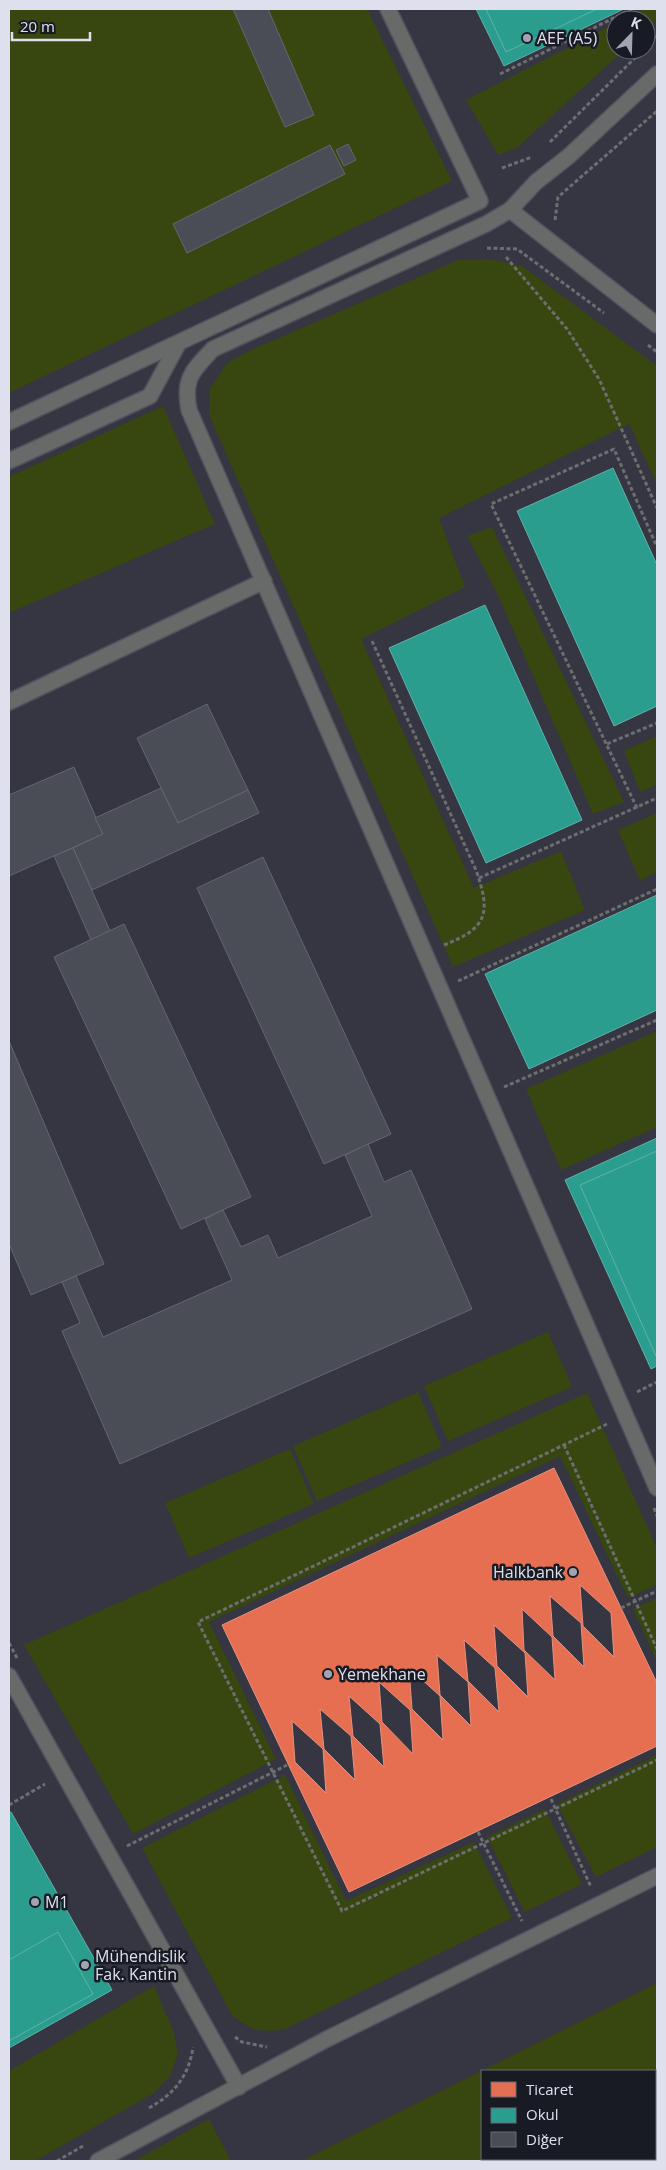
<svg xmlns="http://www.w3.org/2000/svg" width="666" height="2170" viewBox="0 0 666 2170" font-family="'Open Sans',sans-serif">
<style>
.green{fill:#384610}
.shops{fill:#e76f51;stroke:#e49180;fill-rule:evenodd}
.schools{fill:#2a9d8f;stroke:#60b1ac}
.building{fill:#4b4d56;stroke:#646670}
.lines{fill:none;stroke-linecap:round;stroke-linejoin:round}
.lane-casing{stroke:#51525c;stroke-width:18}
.path{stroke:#6c6e70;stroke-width:3;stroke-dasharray:4 2.5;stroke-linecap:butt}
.lane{stroke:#686969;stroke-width:15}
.poi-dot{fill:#a3a4b1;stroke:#191b24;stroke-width:2}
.labels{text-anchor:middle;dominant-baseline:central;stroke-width:5;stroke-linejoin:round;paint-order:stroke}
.poi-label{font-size:16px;fill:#dee0ee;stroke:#191b24;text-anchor:start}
</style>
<rect width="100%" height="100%" fill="#353641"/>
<!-- green -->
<g class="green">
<polygon points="9,9 367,9 452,181 9,393"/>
<polygon points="643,9 657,9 657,19 646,30 646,20 621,20"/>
<polygon points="616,23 616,50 624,50 517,148 498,155 466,100"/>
<polygon points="490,259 522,266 657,366 657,484 629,424 439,518 465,587 361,639 474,888 561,851 585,910 453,967 209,415 210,388 227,363 251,350 458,260"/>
<polygon points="163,406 215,524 9,613 9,477"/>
<polygon points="492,527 624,802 593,814 498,595 467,536"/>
<polygon points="657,736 657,785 640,792 624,751"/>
<polygon points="657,813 657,872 640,881 618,830"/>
<polygon points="657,1031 657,1127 561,1170 526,1089"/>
<polygon points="548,1332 572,1387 448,1441 424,1386"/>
<polygon points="418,1392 442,1447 317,1501 293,1446"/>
<polygon points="587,1393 657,1548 657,1585 628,1598 560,1456 209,1622 276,1759 133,1834 24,1645"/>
<polygon points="290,1449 314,1504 189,1558 165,1503"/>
<polygon points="657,1598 657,1661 633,1609"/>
<polygon points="657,1755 657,1847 596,1877 557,1804"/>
<path d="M285,1775L346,1901L474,1842L512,1918L285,2029C260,2033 252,2031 232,2015L142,1848Z"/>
<polygon points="545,1809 582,1884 525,1912 487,1837"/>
<polygon points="657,1983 657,2144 655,2145 655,2071 482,2071 482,2159 617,2159 612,2161 301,2161"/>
<polygon points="154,1986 174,2033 178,2054 170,2076 154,2093 35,2161 9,2161 9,2071"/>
<polygon points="209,2119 231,2161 134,2161"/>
</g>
<!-- shops -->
<path class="shops" d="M554,1468L657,1683V1746L349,1892L222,1625ZM580,1585L611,1613L614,1657L583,1626ZM550,1596L581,1623L584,1667L553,1636ZM522,1609L552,1637L555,1680L524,1650ZM494,1625L525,1653L528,1697L497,1666ZM464,1640L495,1668L499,1712L468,1681ZM437,1655L468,1682L471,1726L440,1695ZM409,1668L440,1696L443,1740L412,1709ZM379,1682L410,1710L413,1754L382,1722ZM349,1696L380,1724L384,1767L353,1736ZM320,1709L351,1736L355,1780L324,1749ZM292,1721L323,1749L326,1793L295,1762Z"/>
<!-- schools -->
<g class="schools">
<polygon points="476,9 624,9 504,66"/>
<polygon points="486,9 597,9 506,52"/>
<polygon points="613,468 657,565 657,706 614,726 517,511"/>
<polygon points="485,605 582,820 486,863 389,648"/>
<polygon points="657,895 657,1010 529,1069 485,974"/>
<polygon points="657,1138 657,1366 651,1369 565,1180"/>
<polygon points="657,1151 657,1355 656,1356 580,1185"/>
<polygon points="11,1812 112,1990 9,2048 9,1813"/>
<polygon points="58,1932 93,1994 9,2041 9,1960"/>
</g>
<!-- building -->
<g class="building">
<polygon points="233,9 268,9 314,115 285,127"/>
<polygon points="348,144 356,160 344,166 336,150"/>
<polygon points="330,145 345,174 187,253 173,224"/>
<polygon points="207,704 248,790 178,823 137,738"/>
<polygon points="74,767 103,834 9,876 9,795"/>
<polygon points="161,788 178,823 248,790 259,813 92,890 73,848 103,834 95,818"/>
<polygon points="73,848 110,931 91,940 54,856"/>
<polygon points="263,857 391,1134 324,1164 197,888"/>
<polygon points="124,924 251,1197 181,1229 54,957"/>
<polygon points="9,1041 104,1264 31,1295 9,1244"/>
<polygon points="368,1144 384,1182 411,1170 472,1309 120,1464 62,1331 80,1323 62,1282 76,1276 103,1337 232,1280 205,1219 223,1210 241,1247 268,1235 278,1258 372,1216 345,1155"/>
</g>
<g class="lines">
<!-- lane casing -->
<g class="lane-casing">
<g id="lane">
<polyline points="657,74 569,156 536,182 510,210 657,325"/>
<path d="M510,210L486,224L213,349C192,371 183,379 189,410L657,1488"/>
<polyline points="9,422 480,201 388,9"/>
<polyline points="9,461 150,396 178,344"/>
<polyline points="9,702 264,581"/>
<polyline points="9,1676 239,2087"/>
<polyline points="98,2161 327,2039 657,1876"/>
</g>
</g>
<!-- path -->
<g class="path">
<polyline points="646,47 657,36"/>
<polyline points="500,74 632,9"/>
<polyline points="550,142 643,50"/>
<polyline points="502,168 532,157"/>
<polyline points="555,220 558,197 657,111"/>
<polyline points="487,248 517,249 604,313"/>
<polyline points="506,257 567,329 599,379 657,508"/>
<polyline points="648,345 657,352"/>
<path d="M372,641L476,870C491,913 488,928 444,945"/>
<polyline points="607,744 657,723"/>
<polyline points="637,808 491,504 614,449 657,547"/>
<polyline points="479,878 657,798"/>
<polyline points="458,981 657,889"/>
<polyline points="504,1087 657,1020"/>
<polyline points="637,1392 657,1382"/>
<polyline points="607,1424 198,1622 342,1911 657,1760"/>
<polyline points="564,1445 657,1649"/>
<polyline points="654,1508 657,1516"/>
<polyline points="621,1608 657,1591"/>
<polyline points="9,1643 17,1658"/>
<polyline points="551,1799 591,1887"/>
<polyline points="9,1805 45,1784"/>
<polyline points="478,1832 522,1921"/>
<polyline points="127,1846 289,1764"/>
<polyline points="235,2037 242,2042 267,2047"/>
<path d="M149,2108C174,2094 189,2076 193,2047"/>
<polyline points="57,2161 83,2146"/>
</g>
<!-- lane -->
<use href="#lane" class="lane"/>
</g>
<!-- markers -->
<g class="poi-dot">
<circle cx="527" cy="38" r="5"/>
<circle cx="573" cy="1572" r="5"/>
<circle cx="328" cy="1674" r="5"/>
<circle cx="35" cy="1902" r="5"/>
<circle cx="85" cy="1965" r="5"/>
</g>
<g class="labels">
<!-- poi labels -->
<g class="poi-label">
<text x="537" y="38">AEF (A5)</text>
<text x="563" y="1572" text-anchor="end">Halkbank</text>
<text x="338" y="1674">Yemekhane</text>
<text x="45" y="1902">M1</text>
<text x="95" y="1956">Mühendislik<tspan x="95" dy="18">Fak. Kantin</tspan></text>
</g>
</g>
<!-- border -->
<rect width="666" height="2170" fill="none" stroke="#dee0ee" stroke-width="20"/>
<!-- legend -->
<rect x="481" y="2070" width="175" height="90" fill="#191b24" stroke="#686a75"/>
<rect x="491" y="2082" width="25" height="15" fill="#e76f51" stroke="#686a75"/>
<text x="526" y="2095" font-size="15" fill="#dee0ee">Ticaret</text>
<rect x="491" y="2108" width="25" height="15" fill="#2a9d8f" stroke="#686a75"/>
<text x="526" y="2120" font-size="15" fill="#dee0ee">Okul</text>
<rect x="491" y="2132" width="25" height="15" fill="#4b4d56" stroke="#686a75"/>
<text x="526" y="2145" font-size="15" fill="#dee0ee">Diğer</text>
<!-- north arrow -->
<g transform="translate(631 35) rotate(23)"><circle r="24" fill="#191b24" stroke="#686a75"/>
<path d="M0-4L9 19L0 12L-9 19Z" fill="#a3a4b1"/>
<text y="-8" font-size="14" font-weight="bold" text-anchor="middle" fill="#dee0ee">K</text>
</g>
<!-- scale -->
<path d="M12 32v8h78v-8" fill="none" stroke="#dee0ee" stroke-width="2.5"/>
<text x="20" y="32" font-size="15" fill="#dee0ee" stroke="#191b24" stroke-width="4" paint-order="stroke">20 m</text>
</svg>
